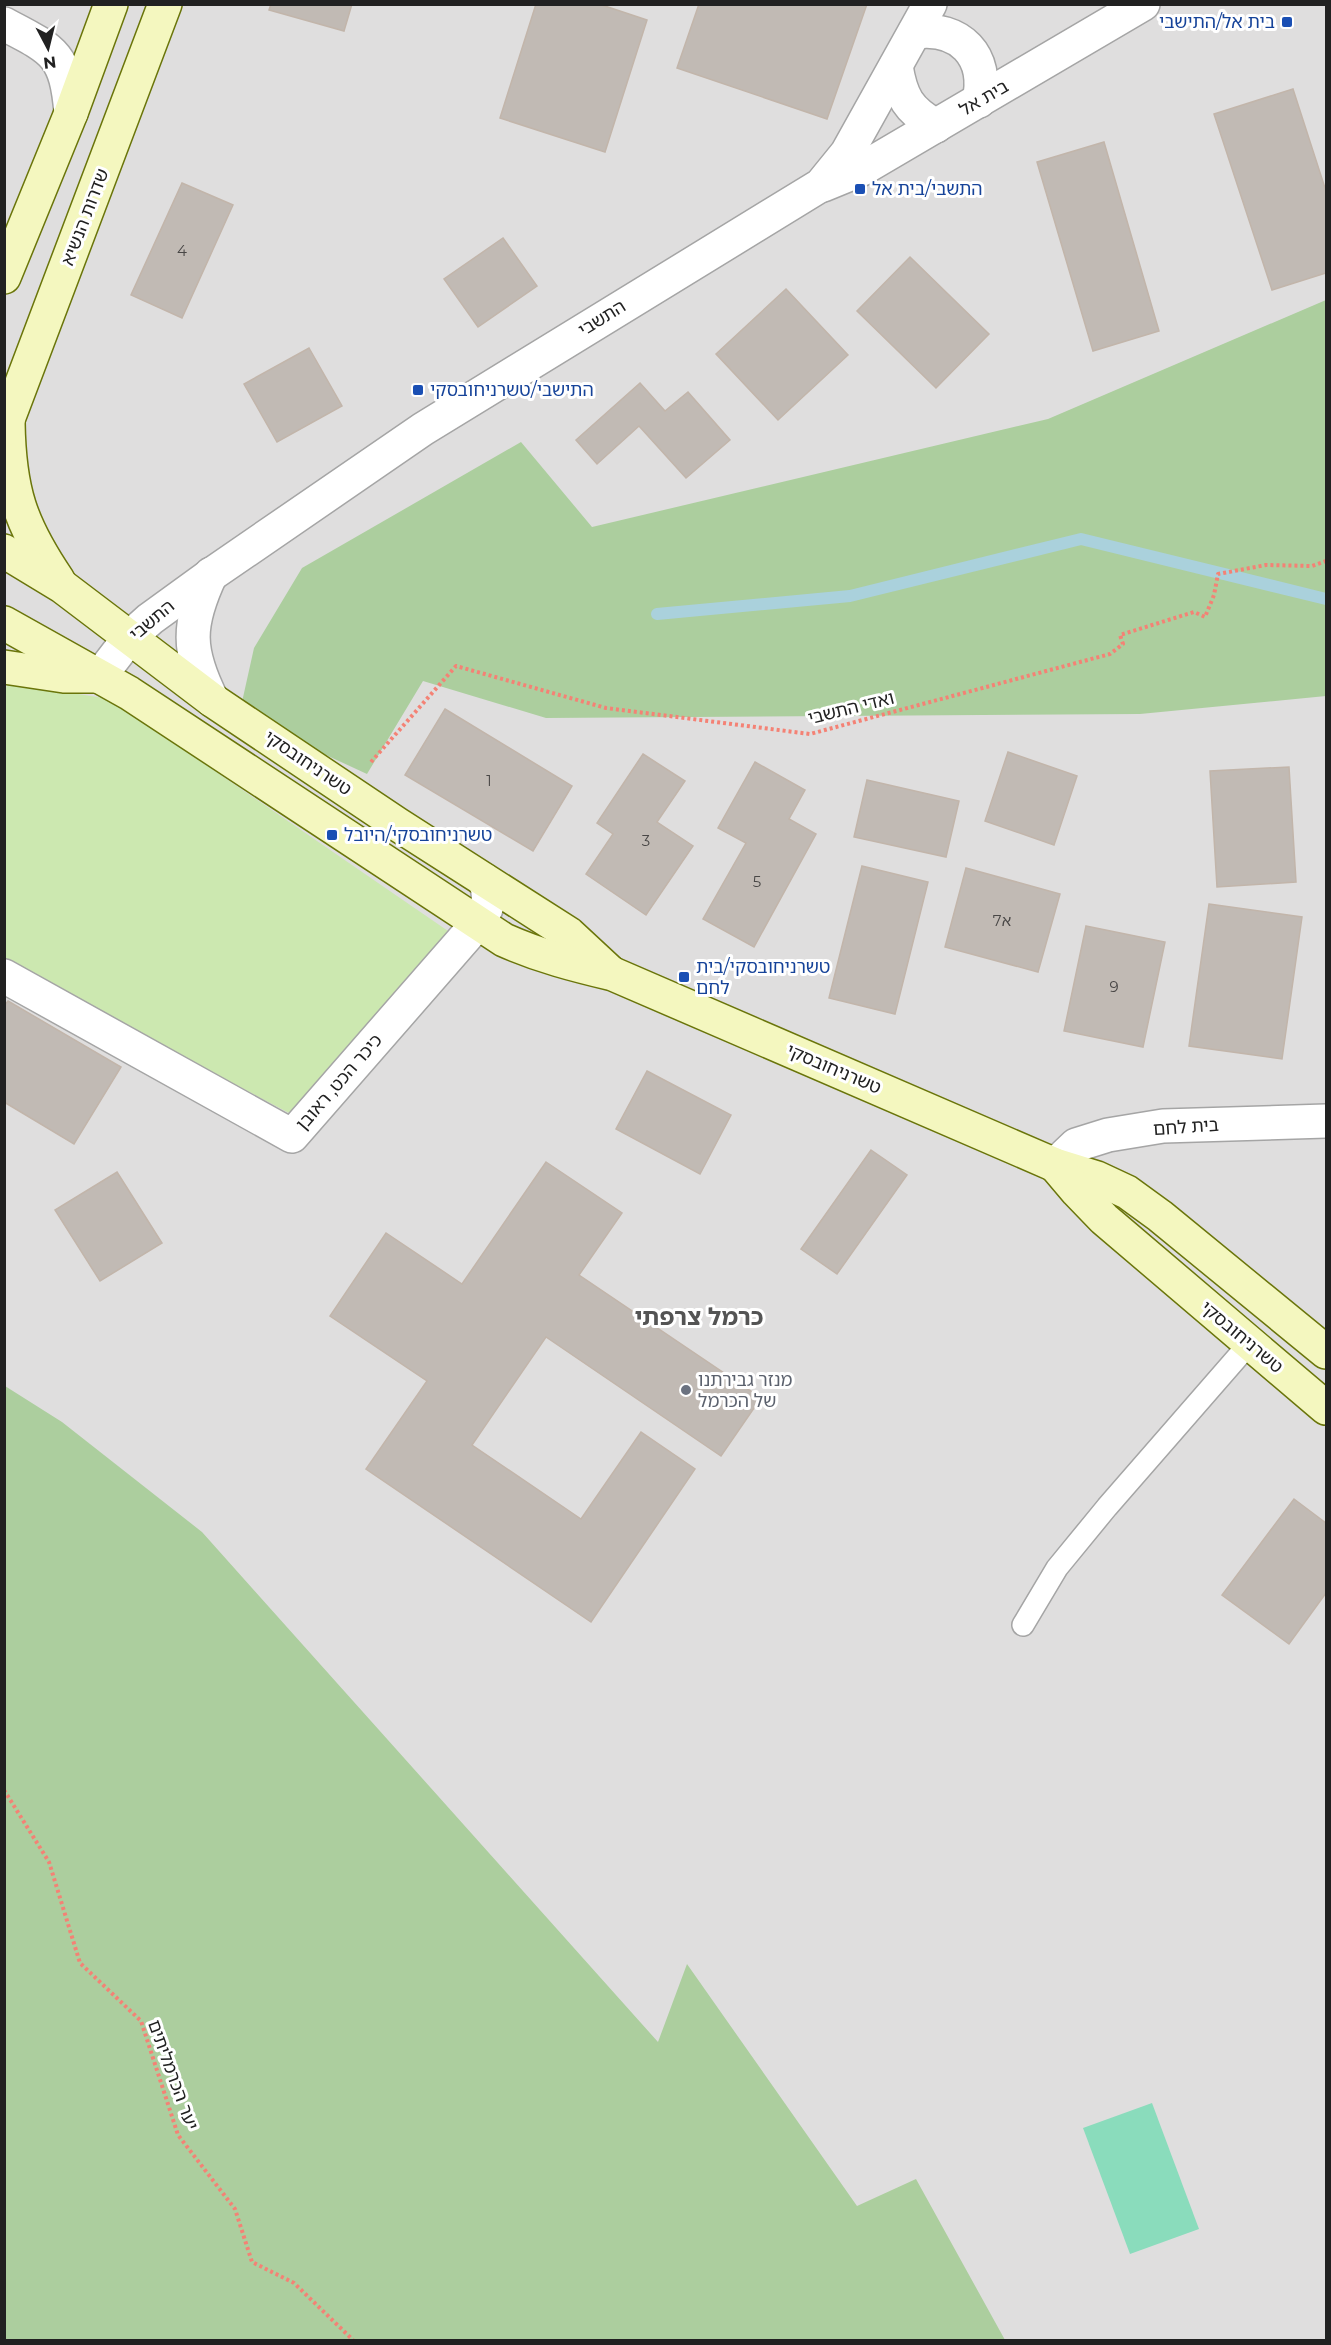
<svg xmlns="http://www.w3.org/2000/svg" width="1331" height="2345" viewBox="0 0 1331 2345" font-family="Montserrat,'Noto Sans Hebrew',sans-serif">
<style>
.residential{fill:#dfdede}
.grass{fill:#cce8b0}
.forest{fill:#acce9e}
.pitch{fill:#8adcbc}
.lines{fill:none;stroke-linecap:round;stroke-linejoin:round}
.stream{stroke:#aad1dc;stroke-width:12}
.building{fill:#c1bab4;stroke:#c2b5aa;stroke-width:1.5}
.lane-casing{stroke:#a5a5a5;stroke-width:24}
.street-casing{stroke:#a5a5a5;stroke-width:36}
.secondary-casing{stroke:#6a750a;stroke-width:36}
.path{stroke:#f48275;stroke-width:4;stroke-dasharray:3 3;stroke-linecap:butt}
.lane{stroke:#fff;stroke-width:21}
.street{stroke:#fff;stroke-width:33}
.secondary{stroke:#f4f7bf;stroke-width:33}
.transit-dot{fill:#1a4fb4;stroke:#fff;stroke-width:2}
.worship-dot{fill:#6b7280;stroke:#fff;stroke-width:2}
.labels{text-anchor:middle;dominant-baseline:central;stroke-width:6;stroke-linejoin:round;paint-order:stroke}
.number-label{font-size:15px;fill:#494746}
.transit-label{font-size:18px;fill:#164399;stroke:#fff;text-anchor:start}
.street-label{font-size:18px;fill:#212121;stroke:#fff}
.worship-label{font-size:18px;fill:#5b616d;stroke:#fff;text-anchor:start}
.district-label{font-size:24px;font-weight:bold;fill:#545454;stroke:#fff}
</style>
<rect width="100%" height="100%" fill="#f1eee8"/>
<!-- residential -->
<rect class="residential" x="5" y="5" width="1321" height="2335"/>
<!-- grass -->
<polygon class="grass" points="8,683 110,699 451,933 289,1113 5,962 4,692"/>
<!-- forest -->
<g class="forest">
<polygon points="1326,300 1326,696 1140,714 546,718 423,681 367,774 287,737 242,702 254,648 302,568 521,442 592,527 1048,419"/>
<polygon points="5,1386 62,1422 202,1532 658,2042 687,1964 857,2206 916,2179 1005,2340 5,2340"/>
</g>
<!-- pitch -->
<polygon class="pitch" points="1152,2103 1199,2229 1130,2254 1083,2128"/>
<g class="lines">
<!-- stream -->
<polyline class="stream" points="657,614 850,596 1081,539 1326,599"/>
</g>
<!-- building -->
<g class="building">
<polygon points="271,4 352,4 344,31 269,10"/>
<polygon points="536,4 599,4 647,20 605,152 500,118"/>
<polygon points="699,4 867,4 827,119 677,68"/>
<polygon points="1293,89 1326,191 1326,273 1272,290 1214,114"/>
<polygon points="1104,142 1159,331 1093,351 1037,162"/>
<polygon points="182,183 233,205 182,318 131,295"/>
<polygon points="503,238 537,286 478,327 444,279"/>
<polygon points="910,257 989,334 936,388 857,311"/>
<polygon points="786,289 848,355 778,420 716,354"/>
<polygon points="309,348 342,406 277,442 244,384"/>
<polygon points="640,383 665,411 688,392 730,440 686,478 639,426 597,464 576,440"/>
<polygon points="445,709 572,786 533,851 405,775"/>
<polygon points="1008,752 1077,776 1054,845 985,821"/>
<polygon points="643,754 685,781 657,822 693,846 646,915 586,874 613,834 597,823"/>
<polygon points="755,762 805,790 789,819 816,834 754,947 703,919 746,843 718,828"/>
<polygon points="1289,767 1296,882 1217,887 1210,771"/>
<polygon points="867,780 959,801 946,857 854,837"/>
<polygon points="862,866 928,882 895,1014 829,998"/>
<polygon points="966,868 1060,894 1038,972 945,947"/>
<polygon points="1209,904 1302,917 1282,1059 1189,1046"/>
<polygon points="1086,926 1165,942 1143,1047 1064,1031"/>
<polygon points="8,1001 121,1067 74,1144 4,1102 4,1006"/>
<polygon points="647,1071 731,1115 700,1174 616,1129"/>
<polygon points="871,1150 907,1175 837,1274 801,1249"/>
<polygon points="546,1162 622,1213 579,1275 761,1398 721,1456 546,1337 472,1445 581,1519 641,1432 695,1469 591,1622 366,1469 427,1381 330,1316 386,1233 462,1284"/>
<polygon points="117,1172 162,1243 100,1281 55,1210"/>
<polygon points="1294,1499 1326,1523 1326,1593 1289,1644 1222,1595"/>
</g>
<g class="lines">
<!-- lane casing -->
<g class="lane-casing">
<polyline id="lane" points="1023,1625 1057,1568 1107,1507 1249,1344"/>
</g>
<!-- street casing -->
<g class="street-casing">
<g id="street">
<path d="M4,24C54,50 66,54 71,113"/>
<path d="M915,32C960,26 989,56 979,101"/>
<path d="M896,66C901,97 908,110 936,126"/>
<polyline points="823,185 862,169 1143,4"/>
<path d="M211,574C187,625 187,650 212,700"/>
<polyline points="100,676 130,637 150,619 212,574 423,429 821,185 847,153 930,4"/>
<path d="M4,976L292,1136L477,924C487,911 493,896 484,880"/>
<polyline points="1055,1165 1076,1145 1108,1135 1163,1126 1326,1121"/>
</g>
</g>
<!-- secondary casing -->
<g class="secondary-casing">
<g id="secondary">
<polyline points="4,277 71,113 111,4"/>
<path d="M8,422C9,490 20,524 58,580"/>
<polyline points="4,430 165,4"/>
<polyline points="4,551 63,587 212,700 397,824 569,934 611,973"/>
<path d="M4,623L129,693L504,940C540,956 575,965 613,974L1055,1165L1097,1178L1127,1192L1160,1216L1326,1352"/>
<polyline points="4,667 64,676 95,676"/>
<polyline points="1055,1165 1077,1191 1104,1219 1326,1408"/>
</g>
</g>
<!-- path -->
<g class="path">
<polyline points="371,762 456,666 606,708 810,734 1110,654 1123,644 1120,635 1194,612 1205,617 1214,595 1218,574 1266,565 1312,566 1326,561"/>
<polyline points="4,1790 49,1862 80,1963 141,2021 178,2135 235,2209 252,2262 294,2283 353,2340"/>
</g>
<!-- lane -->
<use href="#lane" class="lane"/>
<!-- street -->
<use href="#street" class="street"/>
<!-- secondary -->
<use href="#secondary" class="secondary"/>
</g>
<!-- markers -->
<g class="transit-dot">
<rect x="1281" y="16" width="12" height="12" rx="3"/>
<rect x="854" y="183" width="12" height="12" rx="3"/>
<rect x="412" y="384" width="12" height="12" rx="3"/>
<rect x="326" y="829" width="12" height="12" rx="3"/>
<rect x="678" y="971" width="12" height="12" rx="3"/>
</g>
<circle class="worship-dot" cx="686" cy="1390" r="6"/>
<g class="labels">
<!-- number labels -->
<g class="number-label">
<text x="182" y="250">4</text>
<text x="489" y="780">1</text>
<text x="646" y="840">3</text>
<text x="757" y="881">5</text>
<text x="1002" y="920">7א</text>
<text x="1114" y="986">9</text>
</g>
<!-- transit labels -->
<g class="transit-label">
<text x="1275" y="22" text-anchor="end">בית אל/התישבי</text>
<text x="872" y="189">התשבי/בית אל</text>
<text x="430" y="390">התישבי/טשרניחובסקי</text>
<text x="344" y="835">טשרניחובסקי/היובל</text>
<text x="696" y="967">טשרניחובסקי/בית<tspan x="696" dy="21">לחם</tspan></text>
</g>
<!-- street labels -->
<g class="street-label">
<text transform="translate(984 98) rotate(-30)">בית אל</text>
<text transform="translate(85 217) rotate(-69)">שדרות הנשיא</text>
<text transform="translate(602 318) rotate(-32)">התשבי</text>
<text transform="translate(152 620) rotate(-40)">התשבי</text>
<text transform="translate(851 708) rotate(-14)">ואדי התשבי</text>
<text transform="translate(308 763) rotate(34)">טשרניחובסקי</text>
<text transform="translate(834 1069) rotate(23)">טשרניחובסקי</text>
<text transform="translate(339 1082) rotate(-49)">כיכר הכט, ראובן</text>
<text transform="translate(1186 1127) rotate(-4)">בית לחם</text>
<text transform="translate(1242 1337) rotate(40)">טשרניחובסקי</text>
<text transform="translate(173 2075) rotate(70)">יער הכרמליתים</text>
</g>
<!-- worship labels -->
<g class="worship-label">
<text x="698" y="1380">מנזר גבירתנו<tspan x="698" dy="21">של הכרמל</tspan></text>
</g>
<!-- district labels -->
<g class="district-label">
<text x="699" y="1316">כרמל צרפתי</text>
</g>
</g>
<!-- border -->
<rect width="1331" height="2345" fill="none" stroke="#212121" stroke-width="12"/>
<!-- north arrow -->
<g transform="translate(48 48) rotate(173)" stroke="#ffffff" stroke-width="4.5" paint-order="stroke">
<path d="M0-4.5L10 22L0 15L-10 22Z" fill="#212121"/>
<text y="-9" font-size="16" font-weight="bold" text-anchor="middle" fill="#212121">N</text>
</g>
</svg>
